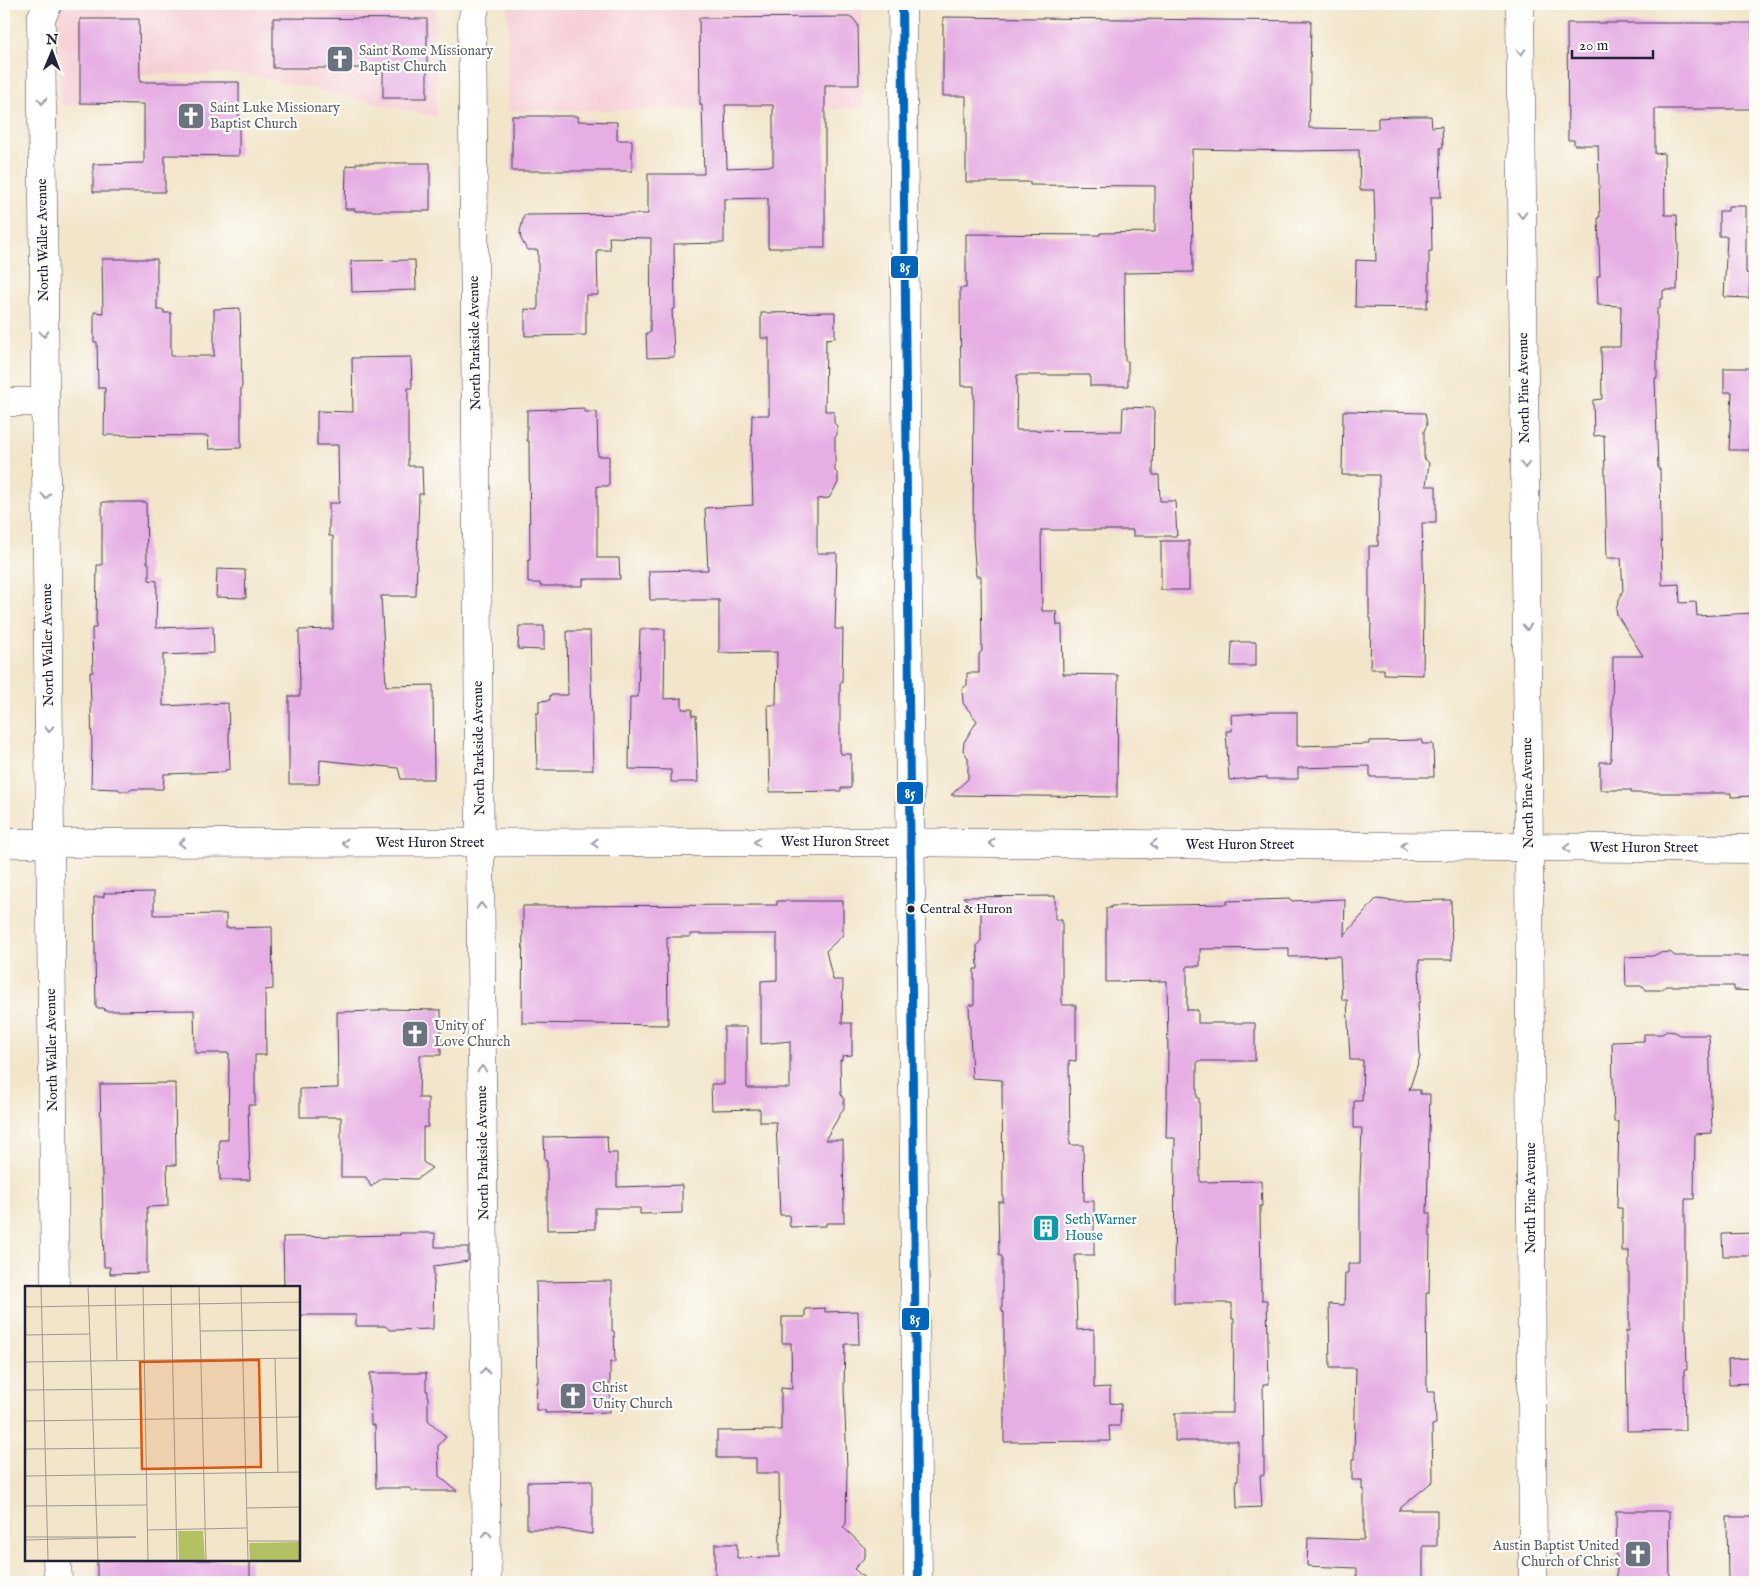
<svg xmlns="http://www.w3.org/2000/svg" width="1759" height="1586" viewBox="0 0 1759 1586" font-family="'IM FELL English',serif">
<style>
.built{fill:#f6cfd6}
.building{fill:#e6aee4;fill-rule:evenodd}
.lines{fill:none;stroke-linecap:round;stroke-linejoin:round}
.minor-casing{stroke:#413f50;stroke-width:29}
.minor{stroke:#fff;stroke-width:28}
.bus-1-casing{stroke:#fdfcf7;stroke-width:11}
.bus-1{stroke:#0065bd;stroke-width:8}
.oneway{stroke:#9c9ca7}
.bus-dot{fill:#22223b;stroke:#fdfcf7;stroke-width:2}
.labels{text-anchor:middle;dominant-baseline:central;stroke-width:4.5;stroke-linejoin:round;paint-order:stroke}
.bus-label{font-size:13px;fill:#22223b;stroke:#fdfcf7;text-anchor:start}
.worship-label{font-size:14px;fill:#5b616d;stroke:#fdfcf7;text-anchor:start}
.street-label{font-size:14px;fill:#22223b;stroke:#fdfcf7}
.culture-label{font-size:14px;fill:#0d838f;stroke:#fdfcf7;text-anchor:start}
.inset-road{fill:none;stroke:#9f9791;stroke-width:1}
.view{fill:#de560e;fill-opacity:0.15;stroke:#de560e;stroke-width:2.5}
.inset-edge{fill:none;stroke:#22223b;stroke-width:2.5}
.line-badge{stroke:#fdfcf7;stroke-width:2}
.badge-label{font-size:14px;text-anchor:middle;font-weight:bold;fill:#fff}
</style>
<rect width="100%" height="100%" fill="#fdfcf7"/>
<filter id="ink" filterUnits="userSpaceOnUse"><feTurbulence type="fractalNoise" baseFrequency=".02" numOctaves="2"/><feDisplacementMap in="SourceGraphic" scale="10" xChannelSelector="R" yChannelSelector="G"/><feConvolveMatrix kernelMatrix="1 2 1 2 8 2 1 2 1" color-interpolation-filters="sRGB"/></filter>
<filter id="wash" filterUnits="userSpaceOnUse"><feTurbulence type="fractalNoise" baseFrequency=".0096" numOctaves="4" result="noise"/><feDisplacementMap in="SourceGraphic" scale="20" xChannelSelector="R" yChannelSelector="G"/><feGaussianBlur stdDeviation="1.12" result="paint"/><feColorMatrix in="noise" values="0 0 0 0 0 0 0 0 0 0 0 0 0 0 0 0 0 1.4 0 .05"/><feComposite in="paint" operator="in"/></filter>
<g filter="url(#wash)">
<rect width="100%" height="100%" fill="#f2e5ca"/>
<!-- built -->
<g class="built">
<polygon points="46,4 436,4 436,117 245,74 142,74 141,92 132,105 60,105 58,13"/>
<polygon points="508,4 862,4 863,109 508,111"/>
</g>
<g id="blocks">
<!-- building -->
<g class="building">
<path d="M852,17L858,25L859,85H825V248H768V198L724,199V243L674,244L675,309H672L674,357L647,358L646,333H650L651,238L609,237L610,250H597L598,295H586V335L525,336V309L538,310V250H527L521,239L520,232L524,215L648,214V174H704L702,105H700L699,18ZM725,105H773V166L727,168Z"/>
<polygon points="943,17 1311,21 1309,128 1378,129 1378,118 1410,116 1431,116 1432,127 1442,126 1443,147 1440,148 1441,197 1431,197 1432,251 1429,251 1429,300 1427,300 1427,308 1355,307 1356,260 1376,261 1374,190 1360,190 1359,150 1297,151 1192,149 1193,272 1124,273 1125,361 1128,361 1128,386 1090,386 1090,375 1017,375 1016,430 1122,431 1123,407 1154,408 1153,475 1159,475 1160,501 1175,501 1177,536 1133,536 1133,530 1041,530 1042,611 1056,611 1057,625 1062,625 1063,674 1118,675 1117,797 951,795 968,779 968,758 963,750 964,742 977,721 963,703 962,689 967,685 967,673 979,673 979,654 982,651 981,585 981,576 976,576 973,537 974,386 961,386 960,288 966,288 966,234 1100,235 1100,233 1155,232 1155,186 1030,185 1030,182 966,182 966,96 943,96"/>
<polygon points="273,18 427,19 427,98 383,98 383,68 273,68"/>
<polygon points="80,19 139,19 140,82 239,82 239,156 165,155 165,192 93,192 93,164 144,163 144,104 80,103"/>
<polygon points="1567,23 1752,23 1752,109 1655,109 1655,154 1664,153 1665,215 1677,215 1678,247 1677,290 1663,290 1663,299 1660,299 1660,308 1657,308 1657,378 1655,378 1658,469 1660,469 1662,585 1679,584 1680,603 1696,602 1697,616 1753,613 1755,681 1754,703 1753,703 1752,756 1755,756 1755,796 1731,797 1731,793 1631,793 1631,790 1600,790 1600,762 1611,762 1613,656 1643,656 1617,615 1616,609 1623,590 1621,558 1607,558 1604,435 1594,436 1593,400 1602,399 1601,347 1620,347 1621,306 1598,305 1597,276 1600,276 1598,217 1600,217 1598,145 1574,145 1574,140 1568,140"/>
<polygon points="512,116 578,116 578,121 617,122 617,140 632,140 632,171 512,171"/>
<polygon points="356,163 430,163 430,211 355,211 355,209 345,209 346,166 356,165"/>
<polygon points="1728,206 1746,206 1746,273 1750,274 1749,298 1724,297 1727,236 1719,236 1719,211 1728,211"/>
<polygon points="102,259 157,259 157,310 164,310 164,313 171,313 171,356 214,356 214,309 240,308 242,387 241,387 241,448 209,449 208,436 104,435 105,388 98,388 97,342 94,342 94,312 103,313"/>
<polygon points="415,260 416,290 352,292 351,261"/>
<polygon points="835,312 835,338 826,339 825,411 834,411 834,423 837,426 837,435 835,437 835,471 838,474 838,483 829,498 817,499 817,553 837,553 835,629 843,629 842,683 840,683 840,750 841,754 851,754 851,788 841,788 841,791 770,792 768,705 776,705 777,652 719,653 719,600 650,600 649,571 708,570 705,508 753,505 751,451 752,415 769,415 769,338 761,338 761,313"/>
<polygon points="411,357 412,388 408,388 408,466 422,466 423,494 419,494 416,596 381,596 386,686 433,685 434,779 401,779 398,768 320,760 319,784 289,784 289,696 300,696 299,630 333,629 333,536 329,536 329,503 339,503 338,445 317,445 317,411 353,412 352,358"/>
<polygon points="1724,368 1754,368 1753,392 1751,392 1750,450 1729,450 1732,392 1724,392"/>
<polygon points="584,408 584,412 597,412 598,456 609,456 609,486 597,486 597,558 619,558 620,579 583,579 583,586 540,586 540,583 528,583 528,560 530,560 529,441 527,441 527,410"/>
<polygon points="1343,411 1425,413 1427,425 1424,431 1424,458 1429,463 1426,486 1436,486 1436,523 1422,523 1424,601 1423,675 1384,674 1384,669 1370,669 1371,618 1369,618 1369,546 1378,546 1379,475 1342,475"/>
<polygon points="102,502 146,502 147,563 149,563 149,580 157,581 156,628 213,626 214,653 163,655 163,706 228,703 230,769 225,770 225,772 164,774 163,789 132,789 129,791 121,791 118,789 91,788 92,745 90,672 93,672 92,628 96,628 97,565 102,565"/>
<rect x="1161" y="541" width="28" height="49"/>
<polygon points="217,569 245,570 246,598 216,597"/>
<polygon points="519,626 544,626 544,650 518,649"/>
<polygon points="640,629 665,629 664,699 682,698 682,709 692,709 692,716 696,715 698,782 671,782 671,770 629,769 630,697 638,697"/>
<polygon points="567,631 590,631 593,770 537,770 536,713 539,713 539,701 550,700 550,695 568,695"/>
<polygon points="1232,642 1256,642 1256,666 1231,666"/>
<polygon points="1271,712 1297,712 1297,746 1369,744 1369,741 1422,740 1422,744 1433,744 1434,777 1370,777 1370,766 1298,768 1298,779 1267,779 1267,777 1229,780 1226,731 1232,731 1231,715"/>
<polygon points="154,892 154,915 226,914 226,928 272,927 273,989 265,990 266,1055 255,1055 255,1105 248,1105 250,1180 220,1180 219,1140 228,1140 229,1053 195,1053 194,1010 105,1011 104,1008 96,1008 94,897 104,897 104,893"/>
<polygon points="1055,896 1055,920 1062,920 1062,1005 1076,1005 1076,1061 1069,1060 1070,1145 1083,1145 1084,1201 1094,1201 1094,1255 1075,1255 1077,1330 1094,1329 1094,1388 1110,1387 1110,1403 1121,1404 1120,1426 1109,1426 1110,1441 1004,1442 1004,1312 1002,1312 1002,1256 999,1256 998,1202 1003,1202 1002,1080 972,1078 969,1005 974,1005 974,969 978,969 977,945 981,941 981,912 963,897"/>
<polygon points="1290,899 1291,901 1345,899 1344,936 1376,899 1396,901 1451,900 1452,960 1419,960 1420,1002 1418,1002 1420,1057 1409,1090 1420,1090 1420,1094 1430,1094 1427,1213 1430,1213 1430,1235 1429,1293 1426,1293 1427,1392 1435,1392 1436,1424 1432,1425 1433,1481 1398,1510 1437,1510 1437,1546 1423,1546 1423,1582 1357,1582 1357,1568 1307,1566 1308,1538 1364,1540 1364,1490 1362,1490 1362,1480 1352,1480 1352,1459 1354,1459 1356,1368 1330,1368 1329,1304 1344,1305 1345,1273 1348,1273 1348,1264 1360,1264 1360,1180 1362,1128 1354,1128 1354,1101 1362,1101 1363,1060 1350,1060 1347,1000 1342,1000 1340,956 1289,957 1289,948 1200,949 1200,966 1187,966 1187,1010 1198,1010 1198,1023 1255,1023 1255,1061 1199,1061 1197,1063 1197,1098 1199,1098 1200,1182 1261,1181 1262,1206 1260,1206 1261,1291 1262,1291 1262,1300 1267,1300 1269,1384 1263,1384 1264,1452 1264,1475 1260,1475 1262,1507 1237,1508 1236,1480 1238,1480 1238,1441 1175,1441 1175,1413 1233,1413 1234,1319 1232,1319 1232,1303 1174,1303 1175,1138 1166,1138 1168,1055 1167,981 1106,982 1106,908 1111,908 1111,906 1227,904 1227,901"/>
<polygon points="777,901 843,901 843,935 826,951 833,980 843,980 842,1023 852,1023 852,1055 842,1056 842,1060 840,1060 841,1095 844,1099 844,1108 825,1140 843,1140 844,1223 826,1223 826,1226 790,1227 789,1215 780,1215 776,1122 760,1122 760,1109 712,1110 711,1084 724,1084 724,1027 747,1027 747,1088 790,1088 790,1041 761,1044 761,981 777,980 777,934 690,934 690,937 667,937 668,1025 522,1023 523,906 777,905"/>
<polygon points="1670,952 1675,956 1755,956 1755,991 1734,990 1734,986 1666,986 1661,990 1646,990 1643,986 1626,986 1625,957 1653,956 1659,953"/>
<polygon points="380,1009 441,1010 441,1055 420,1055 419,1098 428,1098 428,1127 423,1127 423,1162 432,1168 417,1179 382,1178 371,1187 366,1177 341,1177 341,1117 300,1117 300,1089 338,1088 337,1012 380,1011"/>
<polygon points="1667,1031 1675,1032 1679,1035 1709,1035 1712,1133 1695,1134 1694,1199 1685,1199 1685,1329 1686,1329 1687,1370 1684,1370 1685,1430 1627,1431 1626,1331 1629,1331 1629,1251 1622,1251 1622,1208 1617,1208 1619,1122 1614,1122 1612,1042 1644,1041 1644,1034 1662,1034"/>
<polygon points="175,1083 176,1165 167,1165 168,1206 147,1207 147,1273 110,1274 110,1267 104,1267 100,1084"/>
<polygon points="607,1136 608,1153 617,1153 617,1187 682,1185 682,1213 640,1214 640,1208 595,1208 595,1229 547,1230 547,1161 545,1161 544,1137"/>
<polygon points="400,1233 435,1233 435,1247 468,1247 468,1261 434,1266 433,1329 390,1330 385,1326 356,1326 356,1315 299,1315 299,1287 284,1287 283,1237 400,1235"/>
<polygon points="1755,1233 1755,1256 1723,1256 1722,1234"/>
<polygon points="612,1281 612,1331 614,1331 615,1362 610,1362 610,1412 545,1413 545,1410 536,1410 537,1382 538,1382 536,1282"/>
<polygon points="825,1308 825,1312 858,1311 859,1344 845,1344 844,1388 847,1468 846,1524 843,1527 865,1548 865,1557 854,1569 869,1582 715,1582 715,1544 737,1544 737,1558 780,1557 779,1473 756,1473 756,1458 717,1458 717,1431 781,1430 781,1388 792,1389 791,1343 782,1343 782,1317 805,1317 805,1309"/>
<polygon points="1755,1358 1755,1383 1729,1384 1728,1359"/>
<polygon points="370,1373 426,1373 426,1391 428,1391 428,1420 446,1437 438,1446 439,1476 457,1491 413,1491 409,1488 376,1488 375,1425 371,1425"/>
<polygon points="592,1481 592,1534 560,1529 527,1529 527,1482"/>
<polygon points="1616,1511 1669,1511 1670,1582 1617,1582"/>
<polygon points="1727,1517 1755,1517 1755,1582 1728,1582"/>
<rect x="97" y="1560" width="153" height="22"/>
</g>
</g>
</g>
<g filter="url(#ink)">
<use href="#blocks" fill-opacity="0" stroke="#413f50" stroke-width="1"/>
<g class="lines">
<!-- minor casing -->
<g class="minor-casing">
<g id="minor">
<polyline points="48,4 41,18 55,1287"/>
<polyline points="476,4 472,21 487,1582"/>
<polyline points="902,4 918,1582"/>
<polyline points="1520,4 1529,847 1533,1582"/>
<polyline points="4,402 45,402"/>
<polyline points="4,843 872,842 1755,849"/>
<polyline points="57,1560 58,1582"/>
</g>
</g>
<!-- minor -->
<use href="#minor" class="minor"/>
<!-- bus-1 casing -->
<g class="bus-1-casing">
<polyline id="bus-1" points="902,4 918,1582"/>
</g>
<!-- bus-1 -->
<use href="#bus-1" class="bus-1"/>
</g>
<!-- one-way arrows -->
<defs><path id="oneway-chevron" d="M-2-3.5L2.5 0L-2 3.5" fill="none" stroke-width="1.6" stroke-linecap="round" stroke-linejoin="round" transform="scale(1.25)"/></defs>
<g class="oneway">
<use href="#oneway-chevron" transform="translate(1521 52) rotate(89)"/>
<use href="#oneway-chevron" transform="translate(42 101) rotate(89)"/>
<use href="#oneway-chevron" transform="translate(1522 215) rotate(89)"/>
<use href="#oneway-chevron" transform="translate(44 334) rotate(89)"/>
<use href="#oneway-chevron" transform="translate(1525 465) rotate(89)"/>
<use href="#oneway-chevron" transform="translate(46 496) rotate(89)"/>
<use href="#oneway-chevron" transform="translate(1527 627) rotate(89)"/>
<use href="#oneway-chevron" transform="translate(49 729) rotate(89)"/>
<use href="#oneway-chevron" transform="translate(757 842) rotate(180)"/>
<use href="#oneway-chevron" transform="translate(182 843) rotate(-180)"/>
<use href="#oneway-chevron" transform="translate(345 843) rotate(-180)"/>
<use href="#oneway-chevron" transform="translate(595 843) rotate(180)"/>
<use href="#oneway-chevron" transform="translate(992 843) rotate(-179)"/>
<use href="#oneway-chevron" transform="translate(1154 844) rotate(-179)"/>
<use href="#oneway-chevron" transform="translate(1404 846) rotate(-180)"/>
<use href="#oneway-chevron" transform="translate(1567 848) rotate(-180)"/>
<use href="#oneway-chevron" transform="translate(481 906) rotate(-91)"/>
<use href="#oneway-chevron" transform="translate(482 1069) rotate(-90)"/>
<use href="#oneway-chevron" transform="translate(485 1371) rotate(-91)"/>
<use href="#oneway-chevron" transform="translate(487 1534) rotate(-91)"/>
</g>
</g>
<!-- icons -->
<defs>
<g id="church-square" transform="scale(1.4375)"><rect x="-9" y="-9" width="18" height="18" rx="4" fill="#6b7280" stroke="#fdfcf7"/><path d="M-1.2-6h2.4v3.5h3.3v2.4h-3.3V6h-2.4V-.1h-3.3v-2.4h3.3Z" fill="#fff"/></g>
<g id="building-square" transform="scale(1.4375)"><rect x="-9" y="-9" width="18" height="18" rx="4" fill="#0f9aa8" stroke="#fdfcf7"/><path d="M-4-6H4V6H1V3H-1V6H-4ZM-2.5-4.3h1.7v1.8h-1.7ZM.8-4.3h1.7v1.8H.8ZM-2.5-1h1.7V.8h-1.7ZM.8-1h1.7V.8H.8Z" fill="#fff"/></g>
</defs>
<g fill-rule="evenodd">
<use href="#church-square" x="340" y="59"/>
<use href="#church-square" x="191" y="116"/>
<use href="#church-square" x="415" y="1034"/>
<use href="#building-square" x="1046" y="1228"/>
<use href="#church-square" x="573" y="1396"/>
<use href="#church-square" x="1638" y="1554"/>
</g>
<!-- markers -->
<circle class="bus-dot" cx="911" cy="909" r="4.5"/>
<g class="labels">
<!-- bus labels -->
<g class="bus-label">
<text x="920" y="909">Central &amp; Huron</text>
</g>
<!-- worship labels -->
<g class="worship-label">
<text x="359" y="51">Saint Rome Missionary<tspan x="359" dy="16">Baptist Church</tspan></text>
<text x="210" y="108">Saint Luke Missionary<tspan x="210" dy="16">Baptist Church</tspan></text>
<text x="434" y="1026">Unity of<tspan x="434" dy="16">Love Church</tspan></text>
<text x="592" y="1388">Christ<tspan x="592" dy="16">Unity Church</tspan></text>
<text x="1619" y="1546" text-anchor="end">Austin Baptist United<tspan x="1619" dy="16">Church of Christ</tspan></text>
</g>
<!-- street labels -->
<g class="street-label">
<text transform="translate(43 240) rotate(-91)">North Waller Avenue</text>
<text transform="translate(475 343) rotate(-91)">North Parkside Avenue</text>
<text transform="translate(1524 388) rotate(-91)">North Pine Avenue</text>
<text transform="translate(48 645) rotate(-91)">North Waller Avenue</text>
<text transform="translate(479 748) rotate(-91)">North Parkside Avenue</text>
<text transform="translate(1528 793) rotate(-91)">North Pine Avenue</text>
<text x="835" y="842">West Huron Street</text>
<text x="430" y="843">West Huron Street</text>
<text x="1240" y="845">West Huron Street</text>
<text x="1644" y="848">West Huron Street</text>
<text transform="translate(52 1050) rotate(-91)">North Waller Avenue</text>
<text transform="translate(483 1153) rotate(-91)">North Parkside Avenue</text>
<text transform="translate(1531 1198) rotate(-90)">North Pine Avenue</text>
</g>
<!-- culture labels -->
<g class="culture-label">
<text x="1065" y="1220">Seth Warner<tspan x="1065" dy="16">House</tspan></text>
</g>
</g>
<!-- overview -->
<g transform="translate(25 1286)">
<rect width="275" height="275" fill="#f2e5ca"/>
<path d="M153,245H178L180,275H154ZM275,256V275H225L224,257Z" fill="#b2c164"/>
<path class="inset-road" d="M16,0L23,275M63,0L73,275M90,0L92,75M118,0L123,275M146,0L152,275M174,0L181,275M216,0L223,275M0,21L275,16M175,45L275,44M0,49L64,48M250,72L253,187M0,76L275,72M0,104L118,103M0,135L275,131M0,163L115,162M0,190L275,186M0,220L122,219M222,222L275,221M122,244L222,242M0,251H111L0,254M223,255H275"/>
<path class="view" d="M234,74L236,181L117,183L115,76Z"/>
<rect width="275" height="275" class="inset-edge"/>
</g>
<g class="line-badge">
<rect x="890" y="255" width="29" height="24" rx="5" fill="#0065bd"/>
<rect x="896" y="781" width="28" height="24" rx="5" fill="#0065bd"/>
<rect x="901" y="1307" width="29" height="24" rx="5" fill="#0065bd"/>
</g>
<g class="badge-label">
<text x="905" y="272">85</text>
<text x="910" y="798">85</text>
<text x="915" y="1324">85</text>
</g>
<!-- margin -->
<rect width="1759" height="1586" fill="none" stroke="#fdfcf7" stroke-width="20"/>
<!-- north arrow -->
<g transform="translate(52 52) rotate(1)" stroke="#fdfcf7" stroke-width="4" paint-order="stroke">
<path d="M0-4L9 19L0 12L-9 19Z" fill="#22223b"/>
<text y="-8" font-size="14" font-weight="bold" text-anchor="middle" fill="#22223b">N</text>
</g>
<!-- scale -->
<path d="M1572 50v8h81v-8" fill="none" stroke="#22223b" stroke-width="2.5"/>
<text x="1579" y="50" font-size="15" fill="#22223b" stroke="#fdfcf7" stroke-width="4" paint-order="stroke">20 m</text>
</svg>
